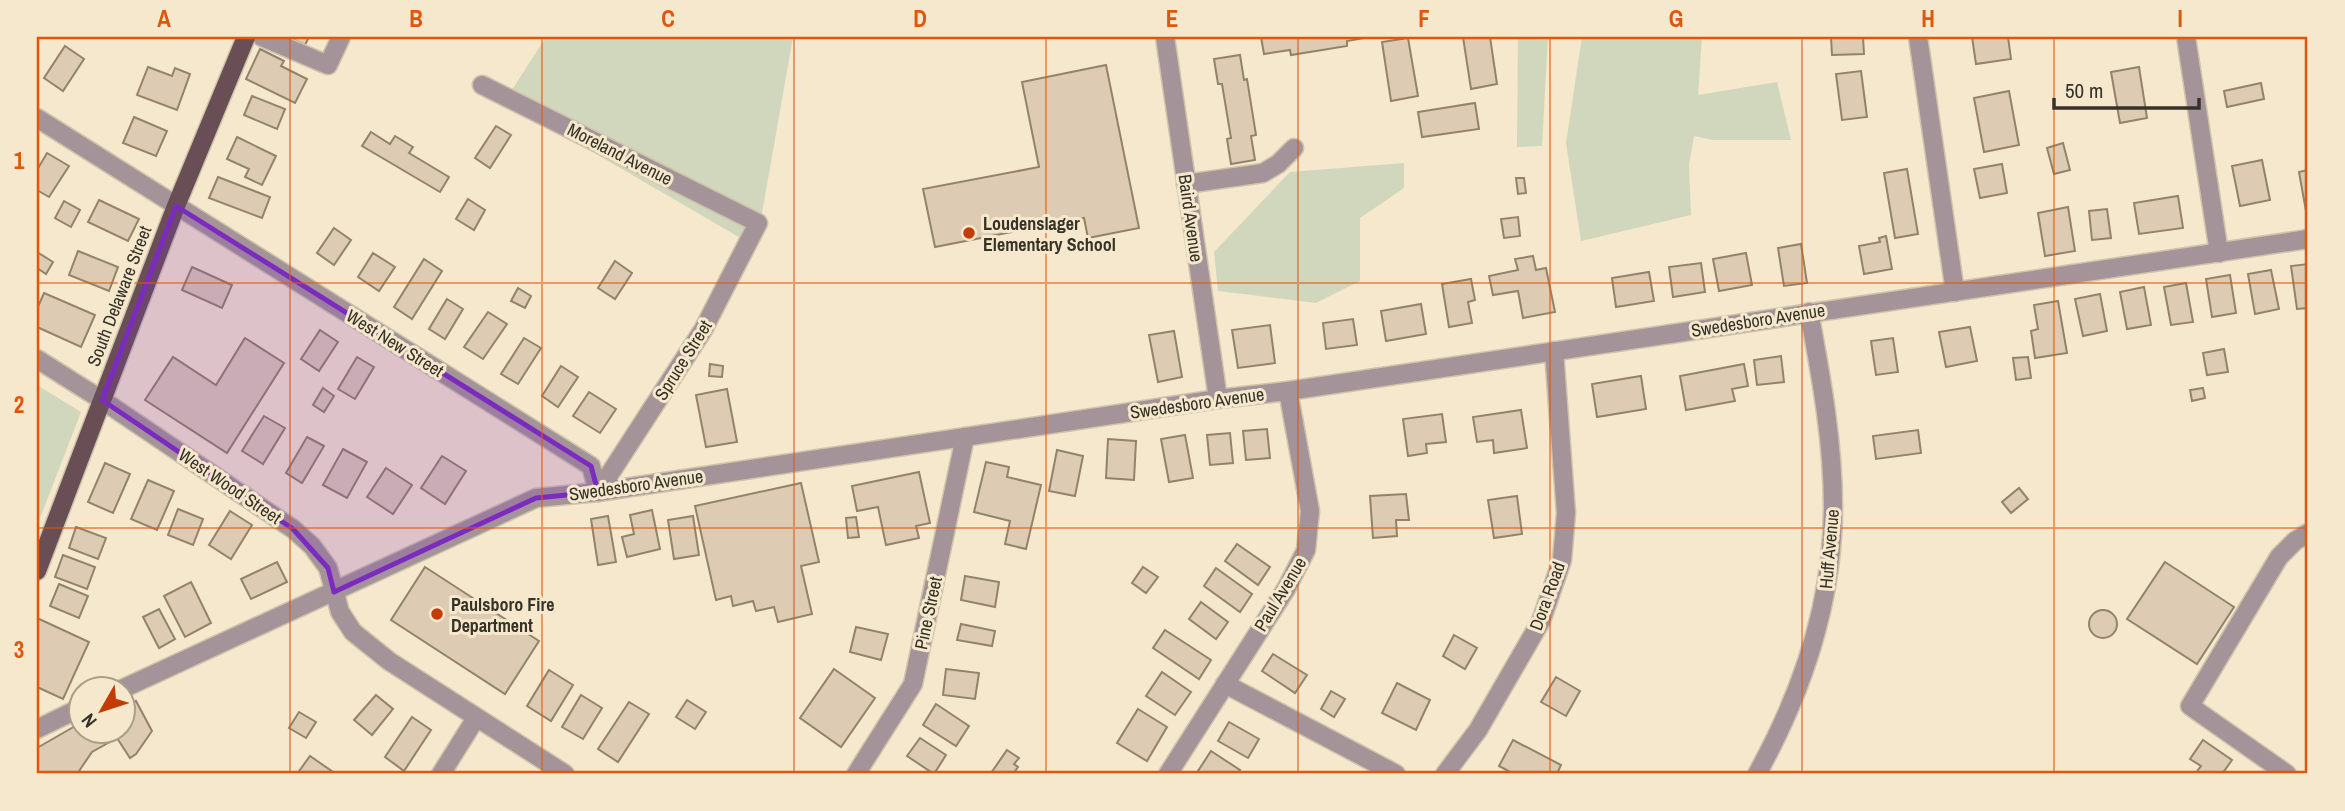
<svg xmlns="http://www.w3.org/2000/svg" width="2345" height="811" viewBox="0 0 2345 811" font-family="'Archivo Narrow',sans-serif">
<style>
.green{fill:#d0d7bc}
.building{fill:#ddccb3;stroke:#92836b;stroke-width:2}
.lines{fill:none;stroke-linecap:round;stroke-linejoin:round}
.minor-casing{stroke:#cfc4ab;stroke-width:21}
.major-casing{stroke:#cfc4ab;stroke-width:21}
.minor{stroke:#a49398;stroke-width:18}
.major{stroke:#694e56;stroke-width:18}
.marked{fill:#7b2cbf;fill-opacity:0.2;stroke:#7b2cbf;stroke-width:5;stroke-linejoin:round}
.grid{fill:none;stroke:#df570d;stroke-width:2;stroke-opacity:0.55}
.poi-dot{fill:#c33c06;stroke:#f5e8cc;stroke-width:2.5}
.labels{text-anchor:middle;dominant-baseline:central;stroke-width:6;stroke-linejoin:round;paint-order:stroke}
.street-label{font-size:18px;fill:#373228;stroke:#f5e8cc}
.poi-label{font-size:18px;font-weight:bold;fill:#373228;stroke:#f5e8cc;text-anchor:start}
.neatline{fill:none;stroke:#df570d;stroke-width:2.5}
.grid-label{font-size:23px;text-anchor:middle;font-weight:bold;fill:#df570d}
</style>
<rect width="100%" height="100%" fill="#f5e8cc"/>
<!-- green -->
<g class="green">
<polygon points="546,37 793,37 756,247 505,101"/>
<polygon points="1518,37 1548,37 1542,146 1517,147"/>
<polygon points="1582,37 1702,37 1698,95 1777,82 1791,140 1713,140 1694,136 1689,165 1691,215 1581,241 1566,143"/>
<polygon points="1404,163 1404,188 1360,218 1360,281 1316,303 1218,291 1214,252 1290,172"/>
<polygon points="37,385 81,412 37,526"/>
</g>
<!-- building -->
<g class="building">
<polygon points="288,37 309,37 305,45"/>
<polygon points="1261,37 1370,37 1347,41 1347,46 1291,55 1290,50 1264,54"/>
<polygon points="1463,37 1490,37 1497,84 1471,89"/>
<polygon points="1831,37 1863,37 1864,54 1832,55"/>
<polygon points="1972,37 2008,37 2011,59 1976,64"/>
<polygon points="1408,38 1418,96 1391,101 1382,42"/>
<polygon points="65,46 84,59 63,91 44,78"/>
<polygon points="260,49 284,61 281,66 307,79 295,103 246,79"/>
<polygon points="1240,55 1244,80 1247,79 1256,135 1251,136 1255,160 1231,164 1227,139 1231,138 1222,84 1218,84 1214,59"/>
<polygon points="1106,65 1139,228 1088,238 1084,218 935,247 923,189 1039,167 1022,82"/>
<polygon points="148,67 172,76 175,68 190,74 177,110 137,95"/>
<polygon points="2139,67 2147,118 2120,123 2111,72"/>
<polygon points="1861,71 1867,117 1842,120 1836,74"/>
<polygon points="2261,83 2264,99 2227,107 2224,91"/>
<polygon points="2009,91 2019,145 1984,152 1974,98"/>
<polygon points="252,96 285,109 277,129 244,115"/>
<polygon points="1475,103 1479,129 1422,137 1418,112"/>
<polygon points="134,117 167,131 156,156 123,143"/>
<polygon points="496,126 511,135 490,168 475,158"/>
<polygon points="371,132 390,144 395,136 413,147 409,153 449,177 440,192 362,146"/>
<polygon points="237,137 276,156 262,185 245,177 249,169 227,159"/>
<polygon points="2063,143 2070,170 2054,174 2047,148"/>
<polygon points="47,153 69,166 49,197 37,190 37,170"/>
<polygon points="2262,160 2270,200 2240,206 2232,166"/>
<polygon points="2002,164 2007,193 1980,198 1974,169"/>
<polygon points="1907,169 1918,234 1895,238 1884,173"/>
<polygon points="2308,170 2308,216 2307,217 2299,172"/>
<polygon points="218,177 270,197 262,218 209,198"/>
<polygon points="1516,178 1524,178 1526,193 1518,194"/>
<polygon points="2178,196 2183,228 2139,234 2134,203"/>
<polygon points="468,199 485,210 474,230 456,219"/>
<polygon points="99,200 139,219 128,241 88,222"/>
<polygon points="64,201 80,210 71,227 55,218"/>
<polygon points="2068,207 2075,251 2045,256 2038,213"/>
<polygon points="2107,209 2111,238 2092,240 2089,211"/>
<polygon points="1518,217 1520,236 1504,238 1501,219"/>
<polygon points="334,228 351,240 334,265 317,253"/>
<polygon points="1886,236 1892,269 1864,274 1859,246 1880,242 1879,238"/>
<polygon points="1801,244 1807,283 1784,286 1778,248"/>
<polygon points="78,251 118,267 109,291 69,275"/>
<polygon points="37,252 53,262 46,274 37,268"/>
<polygon points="373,253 395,267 379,291 358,277"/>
<polygon points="1746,253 1752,285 1719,291 1713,259"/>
<polygon points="1533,256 1536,270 1546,268 1555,312 1523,318 1518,291 1493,295 1489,276 1518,270 1515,259"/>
<polygon points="424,259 442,271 412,319 394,307"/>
<polygon points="615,261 632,273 615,299 598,288"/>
<polygon points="1701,263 1705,292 1673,297 1669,267"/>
<polygon points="2308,264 2308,308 2297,309 2291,266"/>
<polygon points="192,267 232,285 222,308 182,290"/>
<polygon points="2271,270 2279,309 2255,314 2248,274"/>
<polygon points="1649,272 1654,301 1616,307 1612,278"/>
<polygon points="2230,275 2236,313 2212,317 2206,279"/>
<polygon points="1471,279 1475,300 1468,302 1472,323 1449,327 1442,284"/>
<polygon points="2186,283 2193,322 2171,325 2164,287"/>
<polygon points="2144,287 2151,325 2127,329 2120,292"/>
<polygon points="518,288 531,296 525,308 511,301"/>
<polygon points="44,293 95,315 81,347 37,327 37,309"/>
<polygon points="2100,294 2107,331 2083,336 2075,299"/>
<polygon points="447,299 463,309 445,339 429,329"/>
<polygon points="2058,301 2067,353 2035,358 2031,331 2038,329 2034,305"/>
<polygon points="1421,304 1426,334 1386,341 1381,311"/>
<polygon points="488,312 507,324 483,359 464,347"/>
<polygon points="1353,319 1357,345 1326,349 1323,323"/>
<polygon points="1270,325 1275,363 1238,368 1232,330"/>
<polygon points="1970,327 1977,361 1946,367 1939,332"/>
<polygon points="320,330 338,342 319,371 301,359"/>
<polygon points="1174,331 1182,377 1158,382 1149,335"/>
<polygon points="245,338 284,363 227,453 145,400 173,357 216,385"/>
<polygon points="524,338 541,348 518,384 501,374"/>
<polygon points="1893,338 1898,372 1876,375 1871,341"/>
<polygon points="2224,349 2228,372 2207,375 2203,353"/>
<polygon points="1781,356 1784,382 1757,385 1754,360"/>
<polygon points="357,357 374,367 355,399 338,389"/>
<polygon points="2028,357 2031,378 2016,380 2013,358"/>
<polygon points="710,364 723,366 722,377 709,376"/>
<polygon points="1744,364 1748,386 1732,389 1735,401 1686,410 1680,376"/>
<polygon points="561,366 578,377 558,407 542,396"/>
<polygon points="1641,376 1646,409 1597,417 1592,384"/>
<polygon points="323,388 334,396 324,412 313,405"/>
<polygon points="2203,388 2205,398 2192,401 2190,390"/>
<polygon points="727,389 737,442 706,447 696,395"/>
<polygon points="589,392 616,409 600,433 573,416"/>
<polygon points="1521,410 1527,448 1494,453 1493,440 1477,442 1473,417"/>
<polygon points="1442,414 1446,442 1426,444 1427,453 1408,456 1403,419"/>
<polygon points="264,416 285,428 263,464 242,451"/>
<polygon points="1267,429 1270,458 1246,460 1243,431"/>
<polygon points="1918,430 1921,453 1876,459 1873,436"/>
<polygon points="1230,433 1233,463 1210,465 1207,435"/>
<polygon points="1185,435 1193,478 1169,482 1161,439"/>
<polygon points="307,437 324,446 302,483 286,473"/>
<polygon points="1108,439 1136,441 1134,480 1106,478"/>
<polygon points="343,449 367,462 347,498 323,485"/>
<polygon points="1057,450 1083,456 1075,496 1049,491"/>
<polygon points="442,456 466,471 445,504 421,488"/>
<polygon points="986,462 1009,467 1007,477 1041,485 1026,549 1005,544 1010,521 974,512"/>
<polygon points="105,463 130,474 113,513 88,502"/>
<polygon points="386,468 412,485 393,514 367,497"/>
<polygon points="919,472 930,523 916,526 919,538 886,545 878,507 857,511 852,486"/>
<polygon points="148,480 174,491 157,530 131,519"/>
<polygon points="801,483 819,562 801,566 812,614 778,622 774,607 756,611 753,601 733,606 731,596 716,600 695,506"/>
<polygon points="2019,488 2028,499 2011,513 2002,502"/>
<polygon points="1406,494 1409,520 1396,520 1397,536 1373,538 1370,496"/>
<polygon points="1517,496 1522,534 1494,538 1488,500"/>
<polygon points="178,509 203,519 193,545 168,535"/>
<polygon points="652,510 660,549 627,557 622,537 634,534 630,515"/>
<polygon points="230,511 252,525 231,559 209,545"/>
<polygon points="608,516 616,562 598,565 591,519"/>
<polygon points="693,516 699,555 674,559 668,520"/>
<polygon points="856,517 859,537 848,538 846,518"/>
<polygon points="76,527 106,538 98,559 69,548"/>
<polygon points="1237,544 1270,567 1258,585 1225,561"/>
<polygon points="63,555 95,567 87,589 55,577"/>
<polygon points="277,562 287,582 251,599 241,579"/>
<polygon points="2165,562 2234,607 2197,664 2127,619"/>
<polygon points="425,567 539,641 505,694 391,620"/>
<polygon points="1143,567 1158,577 1146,593 1132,583"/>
<polygon points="1216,568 1252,594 1240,612 1204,586"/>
<polygon points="965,576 999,582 995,607 961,600"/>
<polygon points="191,582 211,623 185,637 164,596"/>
<polygon points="59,584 88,596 79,618 50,606"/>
<polygon points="1201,602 1228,622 1216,639 1189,619"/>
<polygon points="159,609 175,639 159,648 143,617"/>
<circle cx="2103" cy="624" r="14"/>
<polygon points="37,618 89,642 63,699 37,687"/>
<polygon points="961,624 995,631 992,646 957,640"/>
<polygon points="856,627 888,634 881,660 850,652"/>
<polygon points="1165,630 1211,660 1199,679 1153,648"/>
<polygon points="1454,635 1477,648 1465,669 1443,656"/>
<polygon points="1273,654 1307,675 1295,693 1262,671"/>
<polygon points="834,669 875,698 841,747 800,718"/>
<polygon points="946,669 979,673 975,699 943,695"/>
<polygon points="549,670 573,685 551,721 527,706"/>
<polygon points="1162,672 1191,692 1175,715 1146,696"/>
<polygon points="1556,677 1580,691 1566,716 1541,702"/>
<polygon points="1397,683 1430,700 1416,730 1382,713"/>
<polygon points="1331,691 1345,699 1334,717 1321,709"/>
<polygon points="376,695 393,709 372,735 354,720"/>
<polygon points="581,695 602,708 583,739 562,727"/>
<polygon points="687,700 706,712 695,729 676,717"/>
<polygon points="136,701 152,731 136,754 130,758 117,738 92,752 77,774 37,774 37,748 77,725 84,736 94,730 122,730 122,709"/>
<polygon points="629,702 649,714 618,762 598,749"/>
<polygon points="936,704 969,726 956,746 923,725"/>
<polygon points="1138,709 1167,727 1147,761 1117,743"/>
<polygon points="299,712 316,722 306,738 289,728"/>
<polygon points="412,717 431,730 404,771 385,757"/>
<polygon points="1229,722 1259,739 1248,758 1218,741"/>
<polygon points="920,738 946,755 934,774 907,756"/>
<polygon points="1513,740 1561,765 1557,774 1514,774 1499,766"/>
<polygon points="2203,740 2232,760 2222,774 2195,774 2201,766 2190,759"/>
<polygon points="1007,750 1019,758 1014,764 1018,767 1013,774 993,774 991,773"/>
<polygon points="1211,751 1240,770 1237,774 1203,774 1198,771"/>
<polygon points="310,756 336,774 297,774"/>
</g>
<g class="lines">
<!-- minor casing -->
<g class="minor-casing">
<g id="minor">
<polyline points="262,37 328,65 341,37"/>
<polyline points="1165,37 1218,399"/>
<polyline points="1918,37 1955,292"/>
<polyline points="2186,37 2219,253"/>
<polyline points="482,85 758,223 703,330 598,492"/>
<polyline points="37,118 591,466 598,492"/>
<polyline points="1186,184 1263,173 1278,164 1294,148"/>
<polyline points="37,359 102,400 293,529 312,546 328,568 340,612 353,632 389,661 565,774"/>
<polyline points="1225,684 1396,774"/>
<polyline points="122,689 536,498 598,492 1218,399 1288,391 2308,239"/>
<polyline points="37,729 80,708"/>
<polyline points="441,774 476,718"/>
<polyline points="856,774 913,684 965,437"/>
<polyline points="1168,774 1286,589 1306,550 1310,511 1288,391"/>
<polyline points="1445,774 1478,730 1541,621 1562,560 1566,513 1554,351"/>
<path d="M1757,774C1803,691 1833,603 1833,507C1833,441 1821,376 1809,312"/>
<polyline points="2287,774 2190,706 2279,557 2295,541 2308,533"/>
</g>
</g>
<!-- major casing -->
<g class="major-casing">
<polyline id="major" points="37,571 176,206 246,37"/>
</g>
<!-- minor -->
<use href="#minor" class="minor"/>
<!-- major -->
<use href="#major" class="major"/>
</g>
<!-- marked area -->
<path class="marked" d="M176,206L591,466L598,492L536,498L334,592L328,568L293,529L102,400Z"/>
<!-- grid -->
<path class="grid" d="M290,37V774M542,37V774M794,37V774M1046,37V774M1298,37V774M1550,37V774M1802,37V774M2054,37V774M37,283H2308M37,528H2308"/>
<!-- markers -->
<g class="poi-dot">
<circle cx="969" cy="233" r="7"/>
<circle cx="437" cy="614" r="7"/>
</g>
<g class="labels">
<!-- street labels -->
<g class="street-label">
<text transform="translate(620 154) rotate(27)">Moreland Avenue</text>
<text transform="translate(1191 218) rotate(82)">Baird Avenue</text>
<text transform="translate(119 296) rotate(-69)">South Delaware Street</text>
<text transform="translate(1758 320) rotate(-9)">Swedesboro Avenue</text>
<text transform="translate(395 343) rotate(32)">West New Street</text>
<text transform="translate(683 360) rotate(-58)">Spruce Street</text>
<text transform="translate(1197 403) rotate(-8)">Swedesboro Avenue</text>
<text transform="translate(636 485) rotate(-8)">Swedesboro Avenue</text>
<text transform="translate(230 486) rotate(34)">West Wood Street</text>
<text transform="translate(1829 549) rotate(-85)">Huff Avenue</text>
<text transform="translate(1280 594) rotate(-59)">Paul Avenue</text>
<text transform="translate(1547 596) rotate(-70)">Dora Road</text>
<text transform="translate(928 613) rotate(-78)">Pine Street</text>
</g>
<!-- poi labels -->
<g class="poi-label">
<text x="983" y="223">Loudenslager<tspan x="983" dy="21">Elementary School</tspan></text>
<text x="451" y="604">Paulsboro Fire<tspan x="451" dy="21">Department</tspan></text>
</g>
</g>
<!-- border -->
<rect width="2345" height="811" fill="none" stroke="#f5e8cc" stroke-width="77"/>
<!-- north arrow -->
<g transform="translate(102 710) rotate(231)"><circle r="33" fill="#f5e8cc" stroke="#a99f8a" stroke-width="2"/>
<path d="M0-5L12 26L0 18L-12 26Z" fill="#c33c06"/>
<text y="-10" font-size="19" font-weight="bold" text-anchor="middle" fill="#373228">N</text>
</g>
<!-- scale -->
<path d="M2054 98v10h145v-10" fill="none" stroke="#373228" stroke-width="3.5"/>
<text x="2065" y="98" font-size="21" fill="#373228" stroke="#f5e8cc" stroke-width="5" paint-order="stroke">50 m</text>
<rect x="38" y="38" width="2268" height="734" class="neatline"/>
<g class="grid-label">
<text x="164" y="27">A</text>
<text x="416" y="27">B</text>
<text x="668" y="27">C</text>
<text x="920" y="27">D</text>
<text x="1172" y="27">E</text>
<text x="1424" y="27">F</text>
<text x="1676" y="27">G</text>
<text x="1928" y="27">H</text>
<text x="2180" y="27">I</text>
<text x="19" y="169">1</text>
<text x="19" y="413">2</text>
<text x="19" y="658">3</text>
</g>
</svg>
